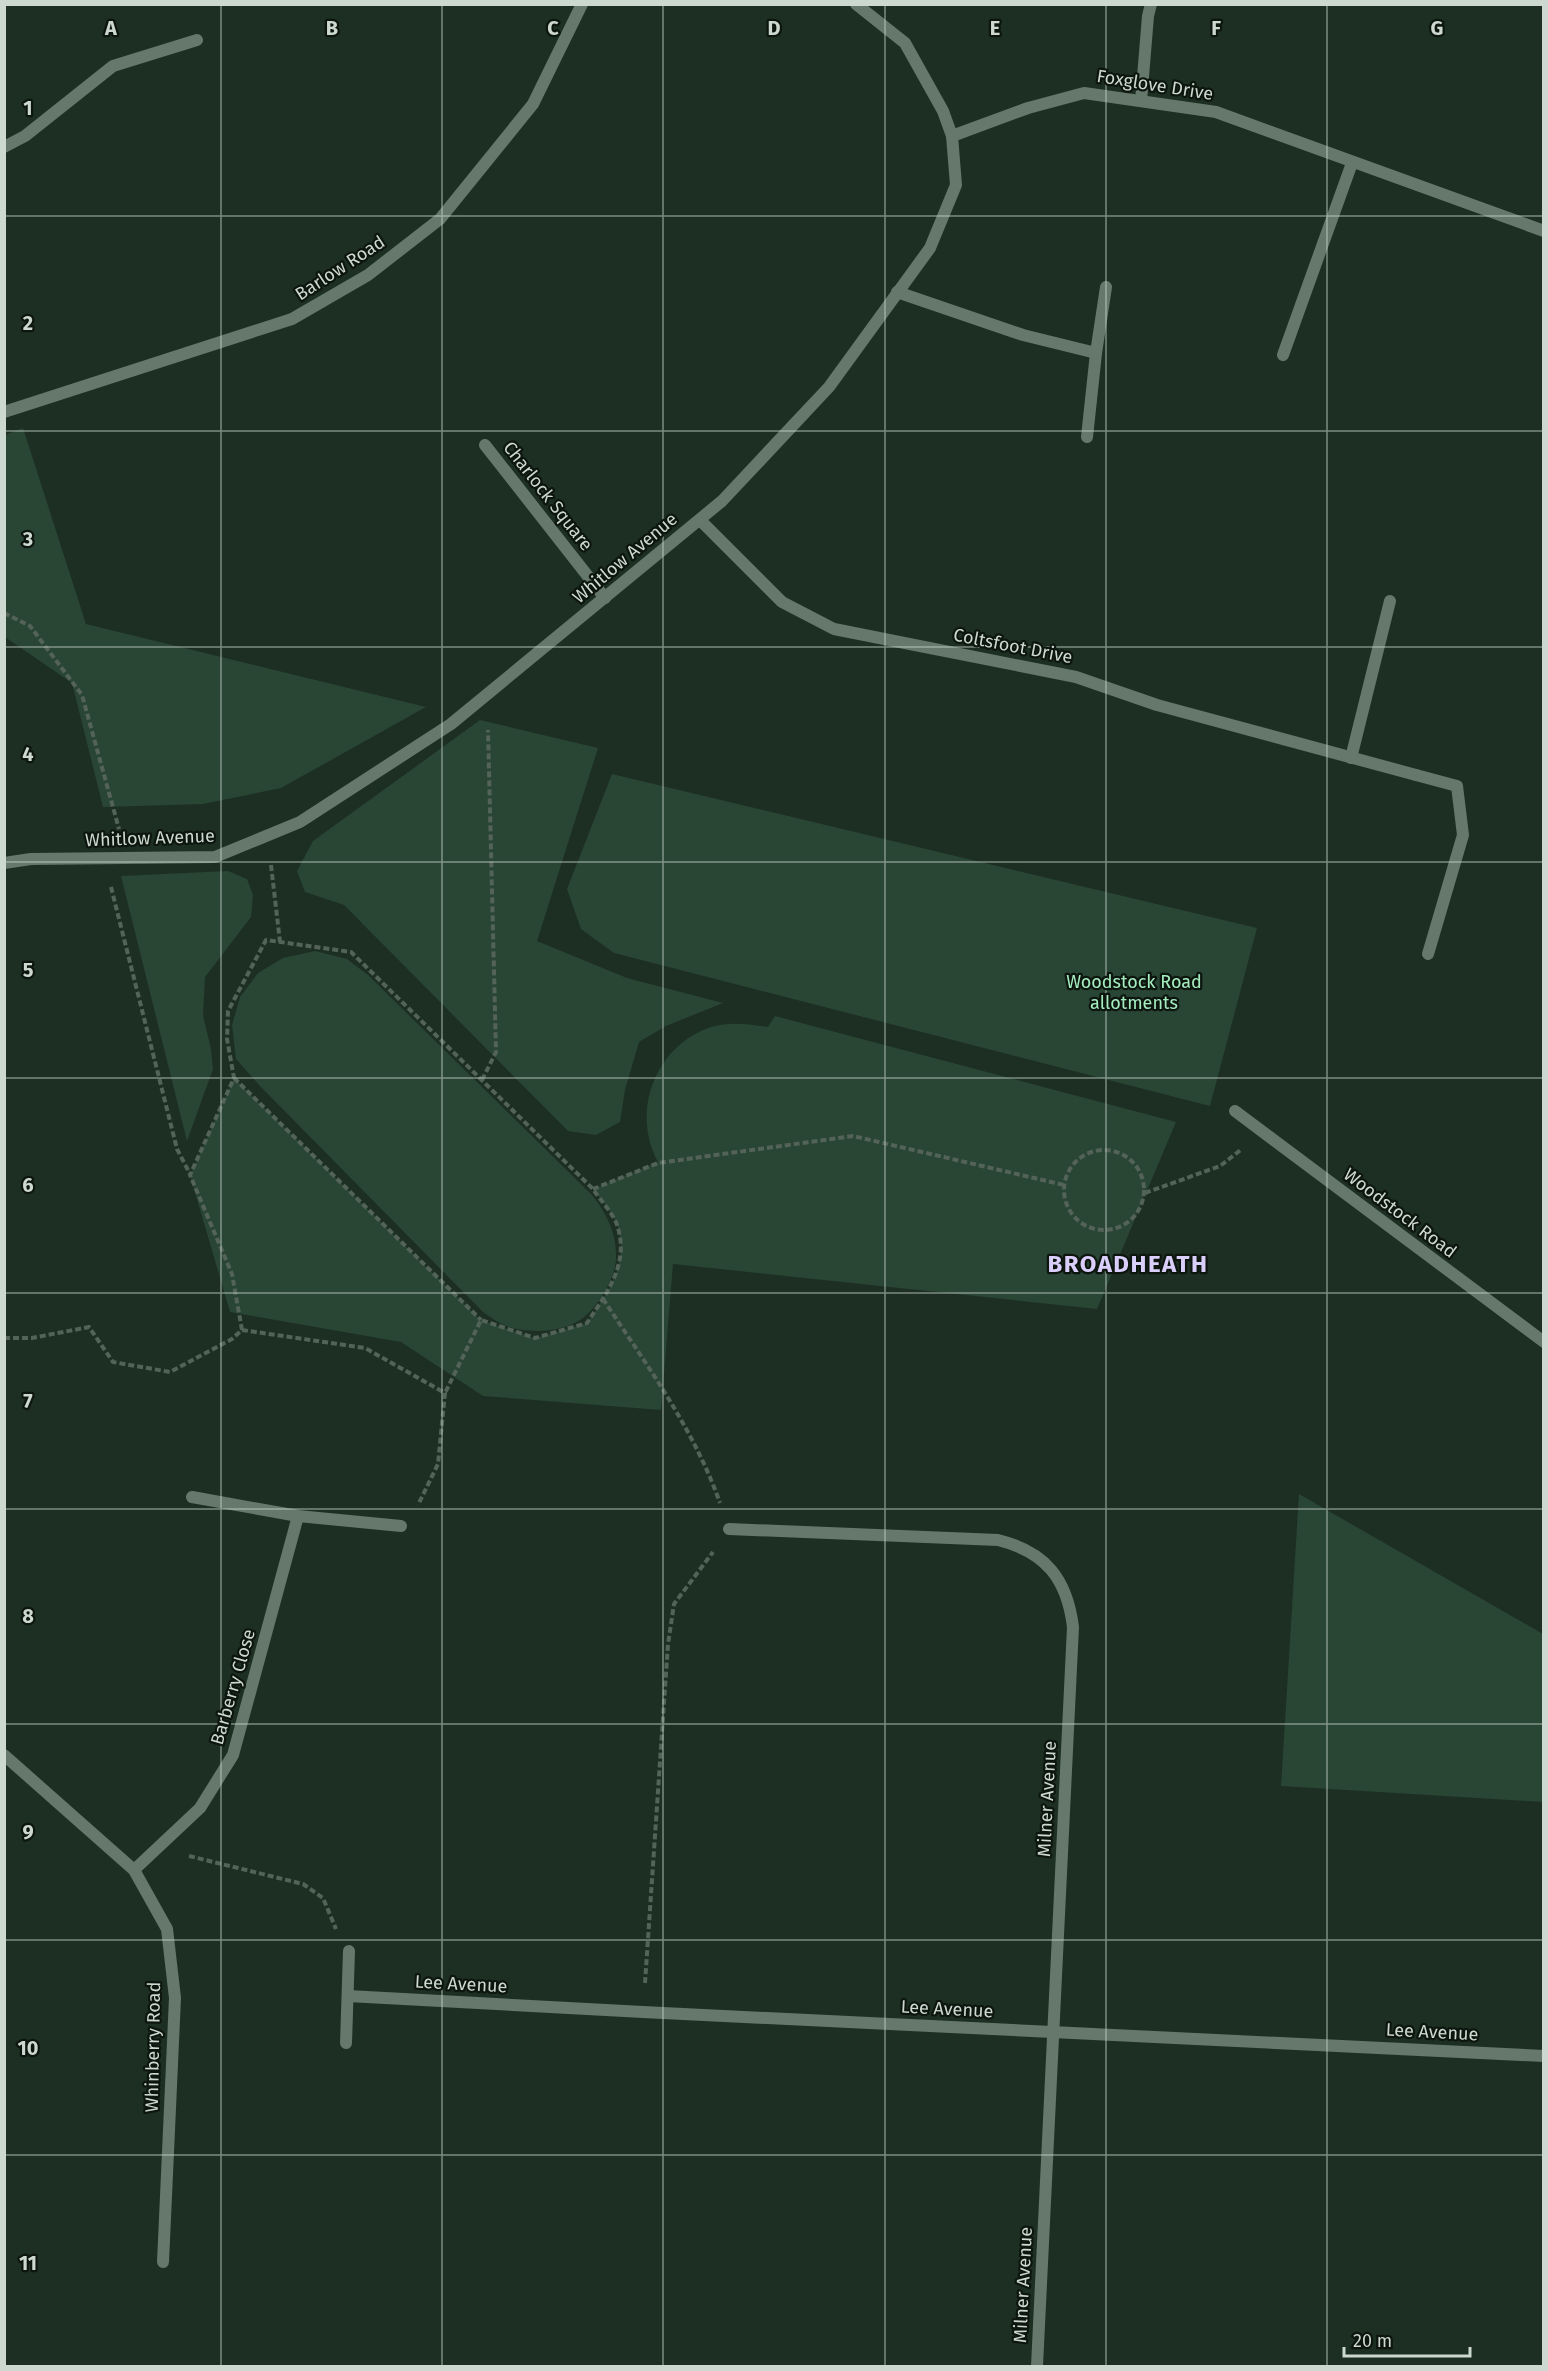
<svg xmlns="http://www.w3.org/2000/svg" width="1548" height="2371" viewBox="0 0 1548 2371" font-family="'Fira Sans',sans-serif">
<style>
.green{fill:#294533}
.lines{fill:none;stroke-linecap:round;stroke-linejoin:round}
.path{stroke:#536358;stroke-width:4;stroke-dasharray:6 3;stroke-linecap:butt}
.service{stroke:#65786b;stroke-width:12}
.minor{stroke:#65786b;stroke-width:12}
.tertiary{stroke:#65786b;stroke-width:12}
.grid{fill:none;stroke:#ccd8d0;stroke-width:1.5;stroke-opacity:0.55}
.labels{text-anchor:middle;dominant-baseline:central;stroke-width:4.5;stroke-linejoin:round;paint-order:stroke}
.street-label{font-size:18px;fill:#ccd8d0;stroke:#0d150f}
.park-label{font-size:18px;fill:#a4edbf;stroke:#0d150f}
.district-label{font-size:24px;font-weight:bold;letter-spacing:1.5px;fill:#dacffb;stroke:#0d150f}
.grid-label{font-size:20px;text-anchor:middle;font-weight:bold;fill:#ccd8d0;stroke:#0d150f;stroke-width:4.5;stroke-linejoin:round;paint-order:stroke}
</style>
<rect width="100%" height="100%" fill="#1d2f23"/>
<!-- green -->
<g class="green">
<polygon points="23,428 86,624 426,707 281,788 203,804 103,807 72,683 5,637 5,435"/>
<polygon points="480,720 598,748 537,941 627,978 723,1003 666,1026 639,1042 625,1090 620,1122 596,1135 568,1131 344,905 305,892 297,871 313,841"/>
<polygon points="612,774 1257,928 1210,1106 614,953 581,929 567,889"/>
<polygon points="228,871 247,879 253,895 251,917 205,977 203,1016 211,1049 213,1069 187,1141 121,876"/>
<path d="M315,951L347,959L368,975L592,1195C607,1214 617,1234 616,1258C616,1277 598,1307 583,1318C564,1333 523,1335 502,1324C496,1321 489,1316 483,1312L259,1085L236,1059L232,1025L240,997L258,973L283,958Z"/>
<path d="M775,1016L1176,1122L1097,1309L673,1264L661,1410L483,1396L401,1342L230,1312L190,1175L234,1078L481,1320L535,1338L587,1323C606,1294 629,1265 618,1228C615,1215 600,1200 593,1189L658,1162C631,1113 654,1048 708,1028C728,1021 748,1024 768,1027Z"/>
<polygon points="1299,1494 1543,1634 1543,1802 1281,1786"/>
</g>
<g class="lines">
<!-- path -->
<g class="path">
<polyline points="4,613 30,626 82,695 119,829"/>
<polyline points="271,865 280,942"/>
<polyline points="111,887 177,1149 190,1174"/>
<polyline points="234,1078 481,1320"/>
<polyline points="482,1080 496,1052 488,730"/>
<circle cx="1104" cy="1190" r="40"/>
<polyline points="593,1189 658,1163 853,1136 1064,1185"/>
<polyline points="1145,1193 1220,1166 1242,1149"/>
<path d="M603,1299C646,1364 694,1429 720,1503"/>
<path d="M242,1330L232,1274L190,1175L234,1078L227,1039L228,1011L266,940L351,952L593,1189C600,1200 615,1215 618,1228C629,1265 606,1294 587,1323L535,1338L481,1320L445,1393"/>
<polyline points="4,1338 32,1338 89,1327 113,1362 170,1372 232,1339 242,1330 365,1348 445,1393 438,1464 418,1505"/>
<polyline points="189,1856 303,1884 323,1898 336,1929"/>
<polyline points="645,1983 668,1644 674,1604 713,1552"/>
</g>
<!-- service -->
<g class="service">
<polyline points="897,292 1023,335 1096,353 1087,437"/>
<polyline points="1096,353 1106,287"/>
<polyline points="1416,775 1457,786 1463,835 1428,954"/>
</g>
<!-- minor -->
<g class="minor">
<polyline points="1141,101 1148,16 1151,4"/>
<polyline points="952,136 1028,108 1084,93 1216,112 1544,231"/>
<polyline points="4,147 25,136 113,66 197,40"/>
<polyline points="1283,355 1352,163"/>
<polyline points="485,445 605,598"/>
<polyline points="700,520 782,602 834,629 1076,677 1157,705 1416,775"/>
<polyline points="1351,758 1390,601"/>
<polyline points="4,863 31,859 215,857 300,822 451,724 722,501 829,387 930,248 956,185 952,136 943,111 905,43 856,4"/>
<polyline points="1235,1111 1544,1342"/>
<polyline points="192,1497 298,1516 401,1526"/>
<path d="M729,1529L998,1540C1046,1552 1067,1579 1073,1627L1037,2366"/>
<polyline points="4,1755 134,1870 167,1929 175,1998 163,2262"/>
<polyline points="134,1870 200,1808 233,1755 298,1516"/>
<polyline points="348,1996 643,2012 1544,2056"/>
<polyline points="346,2043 349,1951"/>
</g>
<!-- tertiary -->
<polyline class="tertiary" points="4,412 292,319 368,275 440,219 533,104 582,4"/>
</g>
<!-- grid -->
<path class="grid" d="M221,4V2366M442,4V2366M663,4V2366M885,4V2366M1106,4V2366M1327,4V2366M4,216H1544M4,431H1544M4,647H1544M4,862H1544M4,1078H1544M4,1293H1544M4,1509H1544M4,1724H1544M4,1940H1544M4,2155H1544"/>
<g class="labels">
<!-- street labels -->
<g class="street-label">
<text transform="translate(1155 85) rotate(9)">Foxglove Drive</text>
<text transform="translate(340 268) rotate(-33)">Barlow Road</text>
<text transform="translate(548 496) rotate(52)">Charlock Square</text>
<text transform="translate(625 558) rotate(-40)">Whitlow Avenue</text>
<text transform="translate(1013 646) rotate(11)">Coltsfoot Drive</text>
<text transform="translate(150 838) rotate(-2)">Whitlow Avenue</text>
<text transform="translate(1400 1213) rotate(37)">Woodstock Road</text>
<text transform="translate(233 1687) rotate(-74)">Barberry Close</text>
<text transform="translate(1047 1799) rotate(-87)">Milner Avenue</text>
<text transform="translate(461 1984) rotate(3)">Lee Avenue</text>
<text transform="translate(947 2009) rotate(3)">Lee Avenue</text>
<text transform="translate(1432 2032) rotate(3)">Lee Avenue</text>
<text transform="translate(153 2047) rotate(-89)">Whinberry Road</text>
<text transform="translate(1023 2285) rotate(-87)">Milner Avenue</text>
</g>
<!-- park labels -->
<g class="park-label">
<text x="1134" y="982">Woodstock Road<tspan x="1134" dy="21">allotments</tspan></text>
</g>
<!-- district labels -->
<g class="district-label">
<text x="1128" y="1264">BROADHEATH</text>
</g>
</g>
<g class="grid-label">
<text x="111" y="35">A</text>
<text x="332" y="35">B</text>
<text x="553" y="35">C</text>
<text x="774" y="35">D</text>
<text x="995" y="35">E</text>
<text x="1216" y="35">F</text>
<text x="1437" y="35">G</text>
<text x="28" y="115">1</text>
<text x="28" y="330">2</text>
<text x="28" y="546">3</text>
<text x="28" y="761">4</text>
<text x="28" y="977">5</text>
<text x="28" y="1192">6</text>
<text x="28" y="1408">7</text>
<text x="28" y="1623">8</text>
<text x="28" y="1839">9</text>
<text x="28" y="2055">10</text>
<text x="28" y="2270">11</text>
</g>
<!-- border -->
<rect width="1548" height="2371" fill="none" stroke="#ccd8d0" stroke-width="12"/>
<!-- scale -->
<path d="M1344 2347v9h126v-9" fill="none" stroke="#ccd8d0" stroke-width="3"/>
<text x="1353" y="2347" font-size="18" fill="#ccd8d0" stroke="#0d150f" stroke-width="4.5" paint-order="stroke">20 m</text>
</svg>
